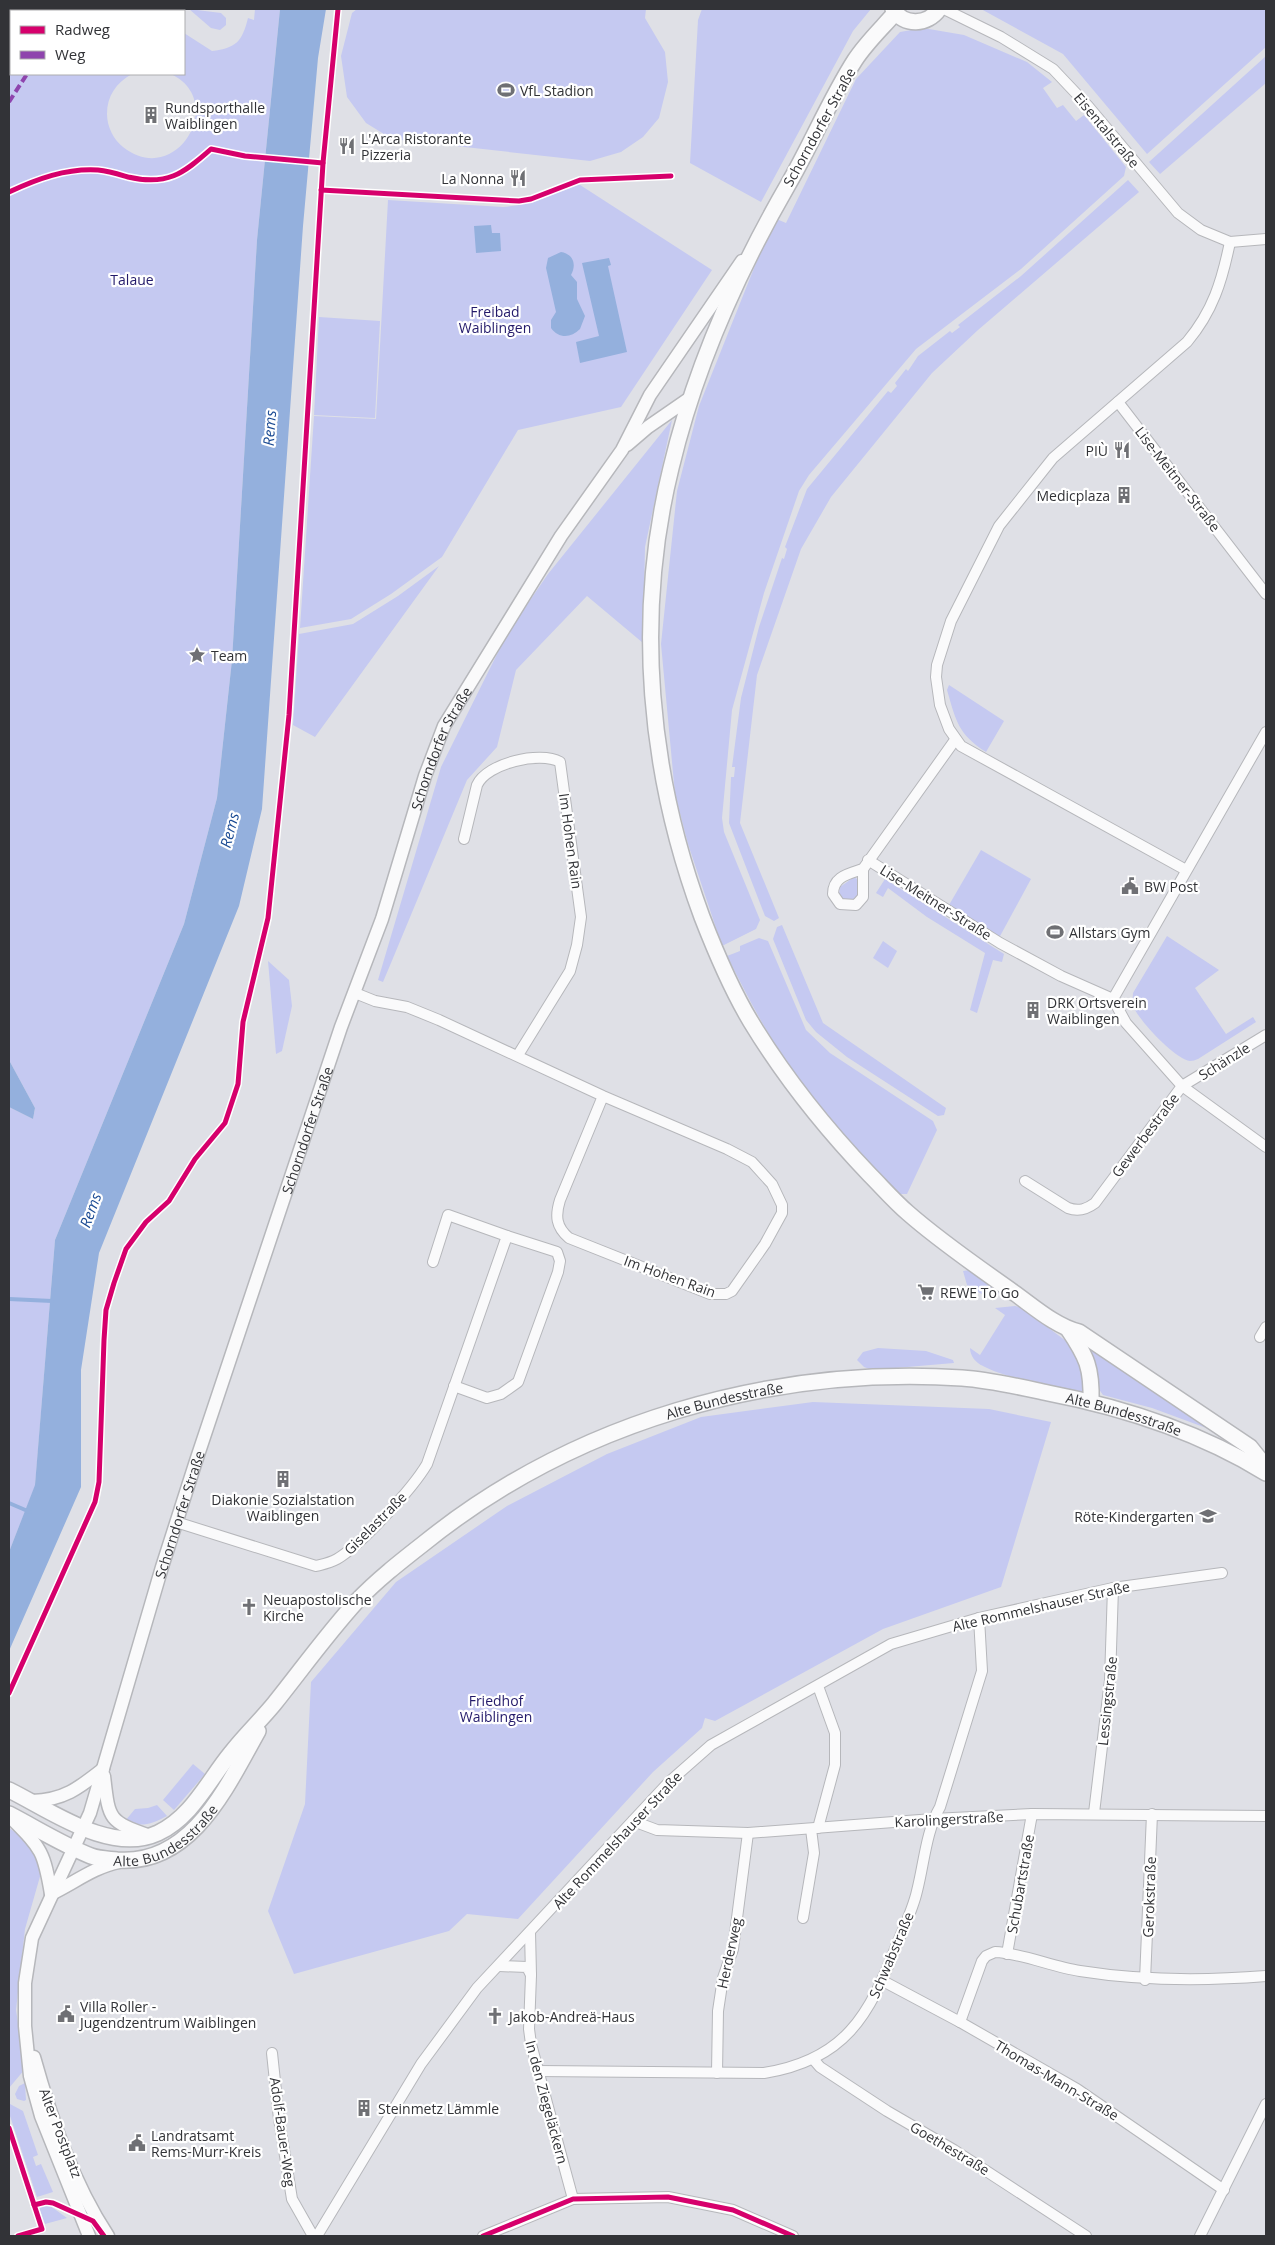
<svg xmlns="http://www.w3.org/2000/svg" width="1275" height="2245" viewBox="0 0 1275 2245" font-family="'Open Sans',sans-serif">
<style>
.green{fill:#c5c9f1}
.water{fill:#94b0dd}
.lines{fill:none;stroke-linecap:round;stroke-linejoin:round}
.stream{stroke:#94b0dd;stroke-width:4}
.minor-casing{stroke:#b6b7bb;stroke-width:12}
.tertiary-casing{stroke:#b6b7bb;stroke-width:15}
.secondary-casing{stroke:#b6b7bb;stroke-width:18}
.minor{stroke:#fafafb;stroke-width:10}
.tertiary{stroke:#fafafb;stroke-width:12}
.secondary{stroke:#fafafb;stroke-width:15}
.quiet{stroke:#8e44ad;stroke-width:4;stroke-dasharray:8 4;stroke-linecap:butt}
.cycleway-casing{stroke:#fff;stroke-width:8}
.cycleway{stroke:#d6006c;stroke-width:5}
.labels{text-anchor:middle;dominant-baseline:central;stroke-width:4.5;stroke-linejoin:round;paint-order:stroke}
.poi-label{font-size:14px;fill:#323337;stroke:#fff;text-anchor:start}
.street-label{font-size:14px;fill:#323337;stroke:#fff}
.park-label{font-size:14px;fill:#231a6a;stroke:#fff}
.water-label{font-size:15px;font-style:italic;fill:#1a4a93;stroke:#fff}
</style>
<rect width="100%" height="100%" fill="#dfe0e6"/>
<!-- green -->
<g class="green">
<path d="M9,9H123L128,11H11V74H132C116,83 107,96 107,114C107,127 114,140 123,147C176,189 228,101 171,74H184V33L212,51C236,48 242,42 248,18L254,20L255,9H280L257,240L232,660L217,798L184,924L55,1240L35,1486L9,1552V1107L33,1119L35,1108L9,1060Z"/>
<polygon points="189,9 221,13 226,18 226,25 220,30 211,28"/>
<polygon points="357,9 646,9 645,18 665,52 668,82 659,118 643,137 621,152 590,161 392,139 366,123 347,97 341,56 352,13"/>
<polygon points="702,9 871,9 853,31 761,202 690,163 698,20"/>
<polygon points="981,9 1266,9 1266,47 1147,154 1063,54"/>
<polygon points="923,28 964,35 1027,62 1052,82 1043,88 1057,108 1063,105 1076,121 1084,115 1126,167 1124,176 1021,269 916,349 809,475 799,491 764,593 732,710 722,818 724,832 760,920 756,929 722,946 688,844 675,794 661,644 677,491 699,406 774,218 786,223 856,79 900,32"/>
<polygon points="1266,56 1266,83 1160,174 1149,162"/>
<polygon points="1128,180 1139,192 978,330 932,373 831,497 801,549 757,675 740,823 779,918 774,921 765,916 729,823 731,777 734,777 735,767 732,767 741,698 759,627 782,558 784,559 787,549 785,547 807,489 888,391 891,393 897,386 895,383 906,369 908,371 918,356 950,331 952,333 960,327 958,325 1021,276"/>
<path d="M577,183L712,270L621,407L518,430L442,557L391,594L351,619L300,628L314,416L376,419L388,200L503,207C531,205 553,195 577,183Z"/>
<polygon points="319,317 380,321 375,418 314,415"/>
<polygon points="672,420 645,547 643,643 587,596 516,670 497,747 467,780 391,963 383,982 378,980 441,767 507,634 548,574"/>
<polygon points="439,566 315,737 293,725 299,634 353,624 398,596"/>
<path d="M949,685L1004,721L986,752C958,734 956,721 947,690Z"/>
<polygon points="981,850 1031,879 999,938 949,905"/>
<polygon points="854,877 860,881 857,896 852,900 843,900 839,895 840,887"/>
<polygon points="885,879 1004,954 1002,962 993,960 977,1013 970,1010 985,953 927,917 888,888 883,897 876,893"/>
<polygon points="782,925 823,1023 946,1108 944,1115 938,1116 847,1057 816,1032 806,1020 773,939 777,927"/>
<path d="M1167,936L1219,970L1195,988L1226,1034L1253,1017L1256,1022L1198,1059C1195,1060 1193,1061 1190,1061C1176,1060 1136,1018 1133,1005C1132,1001 1133,997 1133,993Z"/>
<path d="M759,938L768,941L806,1030L830,1053L933,1121L937,1130L907,1194H899C855,1148 811,1101 777,1047C758,1018 743,987 727,956L740,951V946Z"/>
<polygon points="883,941 897,951 888,968 873,958"/>
<polygon points="268,961 289,980 292,1006 282,1051 276,1054"/>
<polygon points="970,1270 1000,1291 1001,1294 983,1295 967,1285 963,1271"/>
<path d="M1015,1306L1022,1308L1074,1347L1083,1362L1085,1389L1083,1392C1055,1386 1007,1379 983,1366C976,1363 970,1356 970,1348L980,1355L1005,1315L995,1308Z"/>
<polygon points="1087,1345 1210,1427 1209,1429 1152,1408 1103,1395 1098,1388 1095,1362"/>
<polygon points="878,1348 926,1351 953,1360 954,1363 872,1370 864,1367 857,1360 863,1352"/>
<polygon points="813,1402 989,1409 1051,1422 1001,1587 883,1629 715,1721 705,1718 702,1728 653,1772 518,1919 467,1914 449,1931 294,1974 268,1911 305,1804 311,1682 396,1582 507,1506 607,1454 701,1417"/>
<polygon points="193,1764 205,1774 174,1810 163,1800"/>
<path d="M157,1805L167,1816C152,1824 141,1828 125,1821L135,1809L148,1808Z"/>
<polygon points="9,1828 33,1845 41,1873 25,1929 16,2010 25,2069 9,2088"/>
<polygon points="25,2083 26,2100 24,2101 17,2099 15,2094 19,2086"/>
<polygon points="10,2104 23,2111 38,2155 33,2157 36,2166 41,2164 53,2192 37,2197 9,2113"/>
<polygon points="43,2204 49,2205 67,2218 45,2224 38,2205"/>
</g>
<!-- water -->
<g class="water">
<polygon points="280,9 326,9 318,58 303,226 262,809 239,906 99,1253 81,1370 81,1487 9,1651 9,1552 35,1485 55,1240 184,924 217,798 232,660 257,240"/>
<polygon points="491,225 492,233 500,233 501,251 476,253 474,226"/>
<path d="M561,252C573,254 577,264 571,275L577,282V299L585,316L580,329C571,338 559,339 551,328V320L556,312L546,268L548,258Z"/>
<polygon points="609,258 611,265 608,266 627,352 580,363 576,342 599,336 582,263"/>
<polygon points="9,1060 35,1108 33,1119 9,1107"/>
</g>
<g class="lines">
<!-- stream -->
<g class="stream">
<polyline points="9,1299 52,1301"/>
<polyline points="9,1503 30,1512"/>
</g>
<!-- minor casing -->
<g class="minor-casing">
<g id="minor">
<polyline points="944,9 1001,37 1053,69 1088,106 1178,213 1201,230 1230,242 1266,239"/>
<polyline points="1118,402 1266,594"/>
<path d="M464,839L477,785C487,763 540,751 560,762L581,917L577,945L570,971L518,1055"/>
<polyline points="868,860 1000,943 1061,976 1113,999 1126,1023 1182,1086 1266,1147"/>
<path d="M863,869V897L856,905L840,904L833,894C833,876 849,874 863,869L955,740"/>
<path d="M1186,870L961,746L949,729L940,705L936,677L937,665L951,621L999,526L1053,458L1187,342C1213,311 1222,281 1230,242"/>
<path d="M355,993L375,1001L407,1007L439,1020L603,1096L727,1149L752,1162L772,1184L782,1205V1213L765,1244L732,1291L726,1294H710L569,1238C556,1227 555,1216 560,1200L603,1096"/>
<polyline points="1113,999 1266,732"/>
<path d="M1025,1181L1068,1208C1079,1212 1087,1209 1095,1203L1182,1086L1266,1035"/>
<polyline points="1260,1337 1266,1327"/>
<polyline points="454,1386 487,1398 501,1394 518,1382 558,1272 560,1261 557,1252 507,1236"/>
<path d="M176,1522L316,1566C324,1564 330,1563 337,1559C361,1545 413,1488 427,1464L507,1236L448,1215L433,1262"/>
<polyline points="818,1686 835,1733 835,1765 818,1828"/>
<polyline points="1094,1813 1110,1680 1113,1588"/>
<polyline points="633,1821 657,1830 748,1833 933,1819 1032,1814 1266,1816"/>
<polyline points="803,1918 814,1853 811,1829"/>
<polyline points="530,1932 531,1975 529,2029 531,2044 573,2199"/>
<polyline points="1007,1954 1032,1814"/>
<polyline points="499,1966 527,1967 531,1975"/>
<polyline points="1145,1980 1152,1814"/>
<polyline points="883,1981 960,2022 1077,2089 1224,2190"/>
<path d="M960,2022L982,1961L986,1956L995,1952C1021,1953 1053,1967 1080,1971C1143,1981 1203,1981 1266,1976"/>
<polyline points="272,2053 279,2119 292,2199 313,2236"/>
<polyline points="814,2060 820,2067 887,2111 954,2150 1086,2236"/>
<path d="M537,2071L764,2073C845,2060 869,2016 897,1944C904,1927 913,1909 917,1891C924,1864 926,1831 940,1807L982,1671L979,1618"/>
<polyline points="717,2073 718,2011 723,1978 733,1949 748,1833"/>
<polyline points="317,2236 421,2064 477,1988 669,1782 711,1745 891,1644 979,1618 1113,1588 1222,1573"/>
<polyline points="483,2236 573,2199 668,2197 733,2210 793,2236"/>
<polyline points="1200,2236 1266,2104"/>
</g>
</g>
<!-- tertiary casing -->
<g class="tertiary-casing">
<g id="tertiary">
<polyline points="627,445 648,427 690,398"/>
<path d="M104,1776C109,1820 108,1821 150,1836"/>
<path d="M32,1801C64,1800 79,1788 103,1769"/>
<path d="M12,1819C42,1849 44,1852 51,1894"/>
<path d="M51,1894C74,1883 94,1867 119,1862"/>
<path d="M34,2057C51,2118 73,2183 108,2236"/>
<path id="s1" d="M89,2236L41,2116L30,2076L25,2026V1983L32,1938L90,1813L162,1567L196,1461L341,1027L382,919L425,776L444,726L561,536L622,450L650,395L742,261"/>
</g>
</g>
<!-- secondary casing -->
<g class="secondary-casing">
<g id="secondary">
<path d="M893,9C904,27 928,25 939,9"/>
<path d="M895,13C882,28 866,43 855,60C830,99 812,143 789,183C737,273 695,367 671,468C634,618 649,774 702,917C716,953 731,989 751,1022C785,1078 825,1128 870,1175C882,1187 894,1201 908,1213C941,1242 978,1267 1013,1292C1033,1306 1055,1326 1079,1332L1250,1447L1266,1467"/>
<path d="M1068,1329C1087,1357 1092,1368 1091,1402"/>
<path id="s2" d="M9,1790C50,1810 110,1855 158,1833C192,1817 208,1781 231,1753C244,1736 260,1721 274,1704C302,1669 327,1634 357,1601C377,1580 400,1562 423,1544C574,1422 769,1366 962,1378C991,1380 1020,1387 1048,1393C1126,1408 1199,1432 1266,1473"/>
<path id="s3" d="M9,1814C36,1828 63,1845 91,1856C99,1859 108,1859 117,1860C192,1866 227,1786 258,1731"/>
</g>
</g>
<!-- minor -->
<use href="#minor" class="minor"/>
<!-- tertiary -->
<use href="#tertiary" class="tertiary"/>
<!-- secondary -->
<use href="#secondary" class="secondary"/>
<!-- quiet -->
<g class="quiet">
<polyline points="67,11 69,9"/>
<polyline points="9,102 27,74"/>
</g>
<!-- cycleway casing -->
<g class="cycleway-casing">
<g id="cycleway">
<polyline points="321,190 519,201 531,199 580,180 671,176"/>
<path d="M9,192C37,179 66,168 98,170C109,171 118,174 128,177C167,186 183,174 211,149L245,156L323,163"/>
<polyline points="9,1693 95,1502 99,1482 104,1340 106,1310 114,1283 126,1249 146,1222 169,1201 195,1159 225,1123 238,1084 243,1022 268,918 289,715 323,163 338,9"/>
<polyline points="9,2128 42,2229 18,2236"/>
<polyline points="34,2205 46,2202 53,2203 93,2221 104,2236"/>
<polyline points="483,2236 573,2199 668,2197 733,2210 793,2236"/>
</g>
</g>
<!-- cycleway -->
<use href="#cycleway" class="cycleway"/>
</g>
<!-- icons -->
<defs>
<g id="stadium-bare" transform="scale(1.35)"><path d="M0-5a6.5 5 0 1 0 0 10a6.5 5 0 1 0 0-10ZM-3.5-1.8h7v3.6h-7Z" fill="#6f7074" stroke="#fff" stroke-width="2.5" paint-order="stroke"/></g>
<g id="building-bare" transform="scale(1.35)"><path d="M-4-6H4V6H1V3H-1V6H-4ZM-2.5-4.3h1.7v1.8h-1.7ZM.8-4.3h1.7v1.8H.8ZM-2.5-1h1.7V.8h-1.7ZM.8-1h1.7V.8H.8Z" fill="#6f7074" stroke="#fff" stroke-width="2.5" paint-order="stroke"/></g>
<g id="restaurant-bare" transform="scale(1.35)"><path d="M-5-6h1v4h1v-4h1v4h1v-4h1v5L-1.5 .5V6h-2V.5L-5-1ZM5-6V6H3V1.5H1.5Q1.5-4 5-6Z" fill="#6f7074" stroke="#fff" stroke-width="2.5" paint-order="stroke"/></g>
<g id="sight-bare" transform="scale(1.35)"><path d="M0-6L1.8-2.2L6-1.7L2.9 1.2L3.7 5.4L0 3.3L-3.7 5.4L-2.9 1.2L-6-1.7L-1.8-2.2Z" fill="#6f7074" stroke="#fff" stroke-width="2.5" paint-order="stroke"/></g>
<g id="civic-bare" transform="scale(1.35)"><path d="M-.6-6.5H3V-4.5H.6V-3L4-1V1h2V6H-6V1h2V-1L-.6-3ZM-1.2 2.5V6h2.4V2.5Z" fill="#6f7074" stroke="#fff" stroke-width="2.5" paint-order="stroke"/></g>
<g id="supermarket-bare" transform="scale(1.35)"><path d="M-6-5.5h2.5l.6 2H6L4.5 2H-2.5L-4.4-4H-6ZM-1.5 3.2a1.3 1.3 0 1 0 .1 0ZM3 3.2a1.3 1.3 0 1 0 .1 0Z" fill="#6f7074" stroke="#fff" stroke-width="2.5" paint-order="stroke"/></g>
<g id="school-bare" transform="scale(1.35)"><path d="M0-5L7-2L0 1L-7-2ZM-4 1L0 2.5L4 1V4Q0 6-4 4Z" fill="#6f7074" stroke="#fff" stroke-width="2.5" paint-order="stroke"/></g>
<g id="church-bare" transform="scale(1.35)"><path d="M-1.2-6h2.4v3.5h3.3v2.4h-3.3V6h-2.4V-.1h-3.3v-2.4h3.3Z" fill="#6f7074" stroke="#fff" stroke-width="2.5" paint-order="stroke"/></g>
</defs>
<g fill-rule="evenodd">
<use href="#stadium-bare" x="506" y="90"/>
<use href="#building-bare" x="151" y="115"/>
<use href="#restaurant-bare" x="347" y="146"/>
<use href="#restaurant-bare" x="518" y="178"/>
<use href="#restaurant-bare" x="1122" y="450"/>
<use href="#building-bare" x="1124" y="495"/>
<use href="#sight-bare" x="197" y="655"/>
<use href="#civic-bare" x="1130" y="886"/>
<use href="#stadium-bare" x="1055" y="932"/>
<use href="#building-bare" x="1033" y="1010"/>
<use href="#supermarket-bare" x="926" y="1292"/>
<use href="#building-bare" x="283" y="1479"/>
<use href="#school-bare" x="1208" y="1516"/>
<use href="#church-bare" x="249" y="1607"/>
<use href="#civic-bare" x="66" y="2014"/>
<use href="#church-bare" x="495" y="2016"/>
<use href="#building-bare" x="364" y="2108"/>
<use href="#civic-bare" x="137" y="2143"/>
</g>
<g class="labels">
<!-- poi labels -->
<g class="poi-label">
<text x="520" y="90">VfL Stadion</text>
<text x="165" y="107">Rundsporthalle<tspan x="165" dy="16">Waiblingen</tspan></text>
<text x="361" y="138">L'Arca Ristorante<tspan x="361" dy="16">Pizzeria</tspan></text>
<text x="504" y="178" text-anchor="end">La Nonna</text>
<text x="1108" y="450" text-anchor="end">PIÙ</text>
<text x="1110" y="495" text-anchor="end">Medicplaza</text>
<text x="211" y="655">Team</text>
<text x="1144" y="886">BW Post</text>
<text x="1069" y="932">Allstars Gym</text>
<text x="1047" y="1002">DRK Ortsverein<tspan x="1047" dy="16">Waiblingen</tspan></text>
<text x="940" y="1292">REWE To Go</text>
<text x="283" y="1499" text-anchor="middle">Diakonie Sozialstation<tspan x="283" dy="16">Waiblingen</tspan></text>
<text x="1194" y="1516" text-anchor="end">Röte-Kindergarten</text>
<text x="263" y="1599">Neuapostolische<tspan x="263" dy="16">Kirche</tspan></text>
<text x="80" y="2006">Villa Roller -<tspan x="80" dy="16">Jugendzentrum Waiblingen</tspan></text>
<text x="509" y="2016">Jakob-Andreä-Haus</text>
<text x="378" y="2108">Steinmetz Lämmle</text>
<text x="151" y="2135">Landratsamt<tspan x="151" dy="16">Rems-Murr-Kreis</tspan></text>
</g>
<!-- street labels -->
<g class="street-label">
<text transform="translate(819 127) rotate(-61)">Schorndorfer Straße</text>
<text transform="translate(1107 130) rotate(50)">Eisentalstraße</text>
<text transform="translate(1178 479) rotate(52)">Lise-Meitner-Straße</text>
<text stroke="none"><textPath href="#s1" startOffset="1569">Schorndorfer Straße</textPath></text>
<text transform="translate(571 841) rotate(82)">Im Hohen Rain</text>
<text transform="translate(936 902) rotate(32)">Lise-Meitner-Straße</text>
<text transform="translate(1224 1061) rotate(-32)">Schänzle</text>
<text stroke="none"><textPath href="#s1" startOffset="1164">Schorndorfer Straße</textPath></text>
<text transform="translate(1145 1135) rotate(-53)">Gewerbestraße</text>
<text transform="translate(670 1276) rotate(20)">Im Hohen Rain</text>
<text stroke="none"><textPath href="#s2" startOffset="892">Alte Bundesstraße</textPath></text>
<text stroke="none"><textPath href="#s2" startOffset="1298">Alte Bundesstraße</textPath></text>
<text stroke="none"><textPath href="#s1" startOffset="759">Schorndorfer Straße</textPath></text>
<text transform="translate(375 1523) rotate(-45)">Giselastraße</text>
<text transform="translate(1041 1606) rotate(-13)">Alte Rommelshauser Straße</text>
<text transform="translate(1107 1701) rotate(-84)">Lessingstraße</text>
<text transform="translate(949 1819) rotate(-3)">Karolingerstraße</text>
<text stroke="none"><textPath href="#s3" startOffset="175">Alte Bundesstraße</textPath></text>
<text transform="translate(617 1840) rotate(-47)">Alte Rommelshauser Straße</text>
<text transform="translate(1020 1884) rotate(-80)">Schubartstraße</text>
<text transform="translate(1149 1897) rotate(-88)">Gerokstraße</text>
<text transform="translate(729 1953) rotate(-78)">Herderweg</text>
<text transform="translate(891 1955) rotate(-67)">Schwabstraße</text>
<text transform="translate(1057 2080) rotate(31)">Thomas-Mann-Straße</text>
<text transform="translate(547 2102) rotate(75)">In den Ziegeläckern</text>
<text transform="translate(283 2132) rotate(82)">Adolf-Bauer-Weg</text>
<text transform="translate(61 2133) rotate(69)">Alter Postplatz</text>
<text transform="translate(950 2148) rotate(31)">Goethestraße</text>
</g>
<!-- park labels -->
<g class="park-label">
<text x="132" y="279">Talaue</text>
<text x="495" y="311">Freibad<tspan x="495" dy="16">Waiblingen</tspan></text>
<text x="496" y="1700">Friedhof<tspan x="496" dy="16">Waiblingen</tspan></text>
</g>
<!-- water labels -->
<g class="water-label">
<text transform="translate(269 428) rotate(-86)">Rems</text>
<text transform="translate(229 830) rotate(-75)">Rems</text>
<text transform="translate(90 1210) rotate(-70)">Rems</text>
</g>
</g>
<!-- border -->
<rect width="1275" height="2245" fill="none" stroke="#323337" stroke-width="20"/>
<!-- legend -->
<rect x="10" y="10" width="175" height="65" fill="#ffffff" stroke="#adadaf"/>
<rect x="20" y="26" width="25" height="8" fill="#d6006c" stroke="#adadaf"/>
<text x="55" y="35" font-size="15" fill="#323337">Radweg</text>
<rect x="20" y="51" width="25" height="8" fill="#8e44ad" stroke="#adadaf"/>
<text x="55" y="60" font-size="15" fill="#323337">Weg</text>
</svg>
